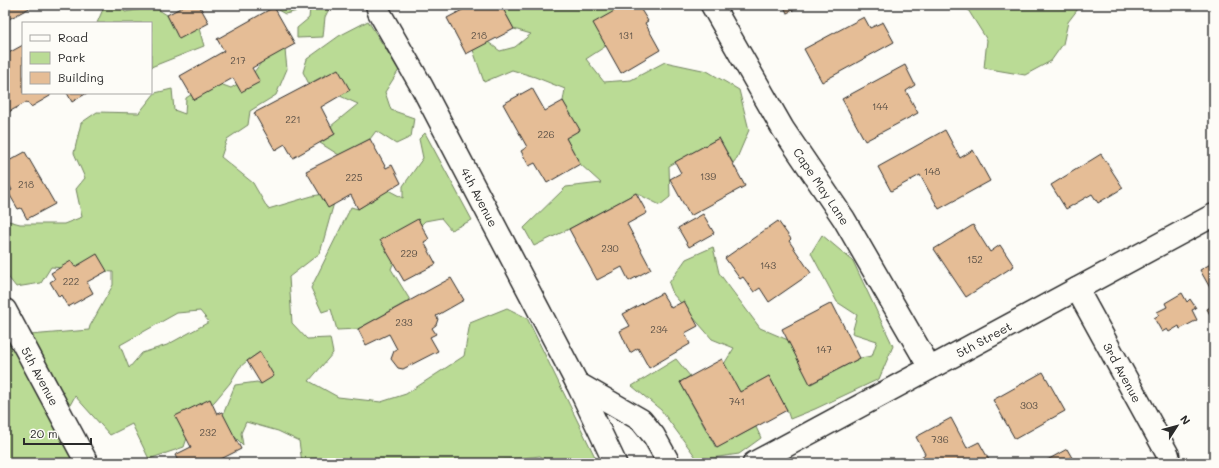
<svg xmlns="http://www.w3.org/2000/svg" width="1219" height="468" viewBox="0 0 1219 468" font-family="Mali,sans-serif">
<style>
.green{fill:#badb95;stroke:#728360;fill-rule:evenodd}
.building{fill:#e5bd96;stroke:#2b2b2b}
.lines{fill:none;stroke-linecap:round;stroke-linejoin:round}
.minor-casing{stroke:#2b2b2b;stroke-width:25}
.minor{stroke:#fdfcf7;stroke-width:22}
.labels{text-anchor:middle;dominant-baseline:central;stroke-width:3;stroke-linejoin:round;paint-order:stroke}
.number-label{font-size:10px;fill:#5a5046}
.street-label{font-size:12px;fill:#2b2b2b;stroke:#fdfcf7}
</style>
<rect width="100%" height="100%" fill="#fdfcf7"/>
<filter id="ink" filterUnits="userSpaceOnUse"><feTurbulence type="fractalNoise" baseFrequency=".025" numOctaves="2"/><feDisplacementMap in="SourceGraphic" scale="8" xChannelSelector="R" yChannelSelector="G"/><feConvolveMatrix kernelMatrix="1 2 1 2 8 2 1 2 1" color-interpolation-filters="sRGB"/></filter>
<g filter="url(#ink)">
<!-- green -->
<g class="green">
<polygon points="103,5 120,5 125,12 154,7 167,15 177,34 198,25 204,46 151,67 151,23 97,23 104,7"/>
<polygon points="269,5 331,5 325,17 323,37 297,38 297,28 309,18 310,8 285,14"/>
<polygon points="501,5 625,5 606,46 586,59 604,82 631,80 665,62 707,71 739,90 749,130 737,158 733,163 719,138 669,166 670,197 660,205 636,193 569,229 534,246 524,228 566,187 601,183 580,164 566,138 579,130 563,101 565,89 535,77 512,70 484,82 473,50 488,42 500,51 515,47 531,34 514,29"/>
<polygon points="965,5 1081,5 1068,22 1063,44 1051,61 1025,75 984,68 987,40"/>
<polygon points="368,21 399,70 385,92 391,110 414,118 411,137 396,144 376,131 370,139 339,155 320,143 335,134 331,126 358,104 340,96 327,74 309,84 303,72 307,59 339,36"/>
<path d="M273,47L285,50L287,69L276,95L250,111L248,125L227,139L221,157L253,183L268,209L312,196L337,192L320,253L289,277L292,323L307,339L330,338L333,353L309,381L338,397L381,402L406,394L464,356L470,323L507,308L527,318L598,463H551L540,456L504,460V463H302L299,441L278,431L246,422L241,433L243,445L220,422L235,385L257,382L261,384L260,352L247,361L239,368L230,383L215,401L192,423L184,447L149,459L132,424L110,435L75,396L59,425L75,463H5V326L30,335L89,330L90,326L113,285V272L51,267L41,283L16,287L5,273V220L20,224H64L82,217L76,189L85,178L74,153L81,123L97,112L139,113L155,93L172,89L174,110L185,114L186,98L212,81L231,88L251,76ZM200,311L209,322L167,345L142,353L129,368L120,345L177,313Z"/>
<polygon points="425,133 472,220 451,230 441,218 425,221 401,245 391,269 410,300 358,329 337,330 331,309 322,312 311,288 351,207 358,209 388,190 403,198 403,186 423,158 419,139"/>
<polygon points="822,235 853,261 893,346 879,379 815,409 790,419 787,410 769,376 740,392 724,364 734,348 712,339 673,294 669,283 686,259 713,247 719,273 760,328 788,340 811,384 860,358 872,356 877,341 852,333 857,315 837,302 811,253"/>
<polygon points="676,359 690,376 680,382 716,448 756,427 761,438 739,454 698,460 661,410 632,386"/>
</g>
<!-- building -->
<g class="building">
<polygon points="11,5 35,5 9,19 5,12 5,8"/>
<polygon points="186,5 199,5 209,23 179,39 167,15"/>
<polygon points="465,5 501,5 514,29 466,54 447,18 466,8"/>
<polygon points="625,5 638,5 648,21 645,23 660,50 621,73 593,23"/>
<polygon points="783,5 803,5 787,13"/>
<polygon points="274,7 295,44 252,68 260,82 241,92 233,78 194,100 180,76 224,51 217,39"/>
<polygon points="864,17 870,28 883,22 894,42 822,82 804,49"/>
<polygon points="23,45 23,93 50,93 50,96 31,107 27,102 5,114 5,55"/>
<polygon points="905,65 915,85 906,91 918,113 865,141 842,99"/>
<polygon points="338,69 350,90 321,107 335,134 293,158 285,144 275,150 254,113"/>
<polygon points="532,88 545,111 563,101 580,130 566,138 580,164 547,183 535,163 529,166 521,151 527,147 503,104"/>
<polygon points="67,93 87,93 72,102"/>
<polygon points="945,130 960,158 973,150 990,181 939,209 920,175 891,191 878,167"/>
<polygon points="719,138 745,186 690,216 670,179 681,173 675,162"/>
<polygon points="370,139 386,168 392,165 401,183 358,209 351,195 328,208 306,171"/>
<polygon points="25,152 55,204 27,219 21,208 18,209 8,192 12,190 5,177 5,163"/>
<polygon points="1101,154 1123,188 1098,203 1092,194 1066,209 1051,185"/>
<polygon points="636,193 647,213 627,224 651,269 629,281 622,267 597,280 569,229"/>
<polygon points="703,214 714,233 689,247 678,228"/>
<polygon points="418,219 429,239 424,242 436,264 404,281 380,240"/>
<polygon points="778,221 791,239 789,241 811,273 769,302 760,288 754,292 743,277 740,279 725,258"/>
<polygon points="973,225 990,252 1000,245 1014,266 966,297 934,249"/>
<polygon points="97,254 107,271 87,282 93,293 68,307 61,295 59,297 50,282 55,279 51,273 71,261 75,267"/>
<polygon points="1214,262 1214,295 1200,270"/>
<polygon points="451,278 464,300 436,316 438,319 436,325 432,328 436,334 430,337 438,351 403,369 398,368 391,359 394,351 397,349 389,334 366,345 358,329"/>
<polygon points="662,293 671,308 684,301 698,326 685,333 690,344 649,368 638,348 630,353 620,331 630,326 623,314"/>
<polygon points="1182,293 1187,302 1190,299 1196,308 1192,310 1197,320 1180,329 1179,326 1169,332 1167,329 1162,332 1154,318 1159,315 1157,312 1167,307 1165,303"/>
<polygon points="832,303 860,358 810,384 782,329"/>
<polygon points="1214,305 1214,322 1207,309"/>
<polygon points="260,352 274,376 261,384 247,361"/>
<polygon points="722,359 740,392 769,376 787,410 717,448 680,382"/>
<polygon points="1043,372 1065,411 1015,439 993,400"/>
<polygon points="210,399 217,414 222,412 241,449 213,463 179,463 175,455 191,447 175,416"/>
<polygon points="951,418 967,448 979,442 989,460 984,463 923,463 920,458 925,454 916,437"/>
<polygon points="1067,449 1075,463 1042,463"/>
</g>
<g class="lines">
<!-- minor casing -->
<g class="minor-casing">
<g id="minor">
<path id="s1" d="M377,5L379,12L422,87L577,383L615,463"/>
<path id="s2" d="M712,5L783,129L844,219L930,368"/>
<path id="s3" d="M1077,289L1168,455"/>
<path id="s4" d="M5,310L87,463"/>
<polyline points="577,383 641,420 654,436 669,463"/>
<path id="s5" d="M754,463L1214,215"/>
</g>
</g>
<!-- minor -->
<use href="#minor" class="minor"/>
</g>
</g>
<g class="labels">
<!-- number labels -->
<g class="number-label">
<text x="479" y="35">218</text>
<text x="626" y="35">131</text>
<text x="238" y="60">217</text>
<text x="880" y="106">144</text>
<text x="293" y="119">221</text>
<text x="546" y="134">226</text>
<text x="932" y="171">148</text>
<text x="708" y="176">139</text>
<text x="354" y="177">225</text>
<text x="26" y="184">218</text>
<text x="610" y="248">230</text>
<text x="409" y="253">229</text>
<text x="975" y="259">152</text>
<text x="768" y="265">143</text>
<text x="71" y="281">222</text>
<text x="404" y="322">233</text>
<text x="659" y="329">234</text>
<text x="824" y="349">147</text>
<text x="737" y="401">741</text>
<text x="1029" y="405">303</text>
<text x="208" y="432">232</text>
<text x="940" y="439">736</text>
</g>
<!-- street labels -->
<g class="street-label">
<text stroke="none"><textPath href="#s2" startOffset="212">Cape May Lane</textPath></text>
<text stroke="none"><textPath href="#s1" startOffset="218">4th Avenue</textPath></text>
<text stroke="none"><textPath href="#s5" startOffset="261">5th Street</textPath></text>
<text stroke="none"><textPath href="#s3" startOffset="95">3rd Avenue</textPath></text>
<text stroke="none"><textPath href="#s4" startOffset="75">5th Avenue</textPath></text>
</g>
</g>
<!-- margin -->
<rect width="1219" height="468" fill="none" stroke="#fdfcf7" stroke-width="20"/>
<rect x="10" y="10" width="1199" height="448" fill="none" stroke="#2b2b2b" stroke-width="1.5" filter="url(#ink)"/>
<!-- legend -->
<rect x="22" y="22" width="130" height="72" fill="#fdfcf7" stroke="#a9a8a5"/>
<rect x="30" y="35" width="20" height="6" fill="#fdfcf7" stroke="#a9a8a5"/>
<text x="58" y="42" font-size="12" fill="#2b2b2b">Road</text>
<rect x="30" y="52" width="20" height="12" fill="#badb95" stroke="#a9a8a5"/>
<text x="58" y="62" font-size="12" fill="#2b2b2b">Park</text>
<rect x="30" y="72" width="20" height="12" fill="#e5bd96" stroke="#a9a8a5"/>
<text x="58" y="82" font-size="12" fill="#2b2b2b">Building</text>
<!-- north arrow -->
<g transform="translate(1177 426) rotate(54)" stroke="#fdfcf7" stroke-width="3" paint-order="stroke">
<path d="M0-3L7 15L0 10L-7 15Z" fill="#2b2b2b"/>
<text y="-6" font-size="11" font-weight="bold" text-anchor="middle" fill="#2b2b2b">N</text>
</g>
<!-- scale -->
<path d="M24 438v6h67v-6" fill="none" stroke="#2b2b2b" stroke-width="2"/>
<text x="30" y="438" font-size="12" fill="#2b2b2b" stroke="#fdfcf7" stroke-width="3" paint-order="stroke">20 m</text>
</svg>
